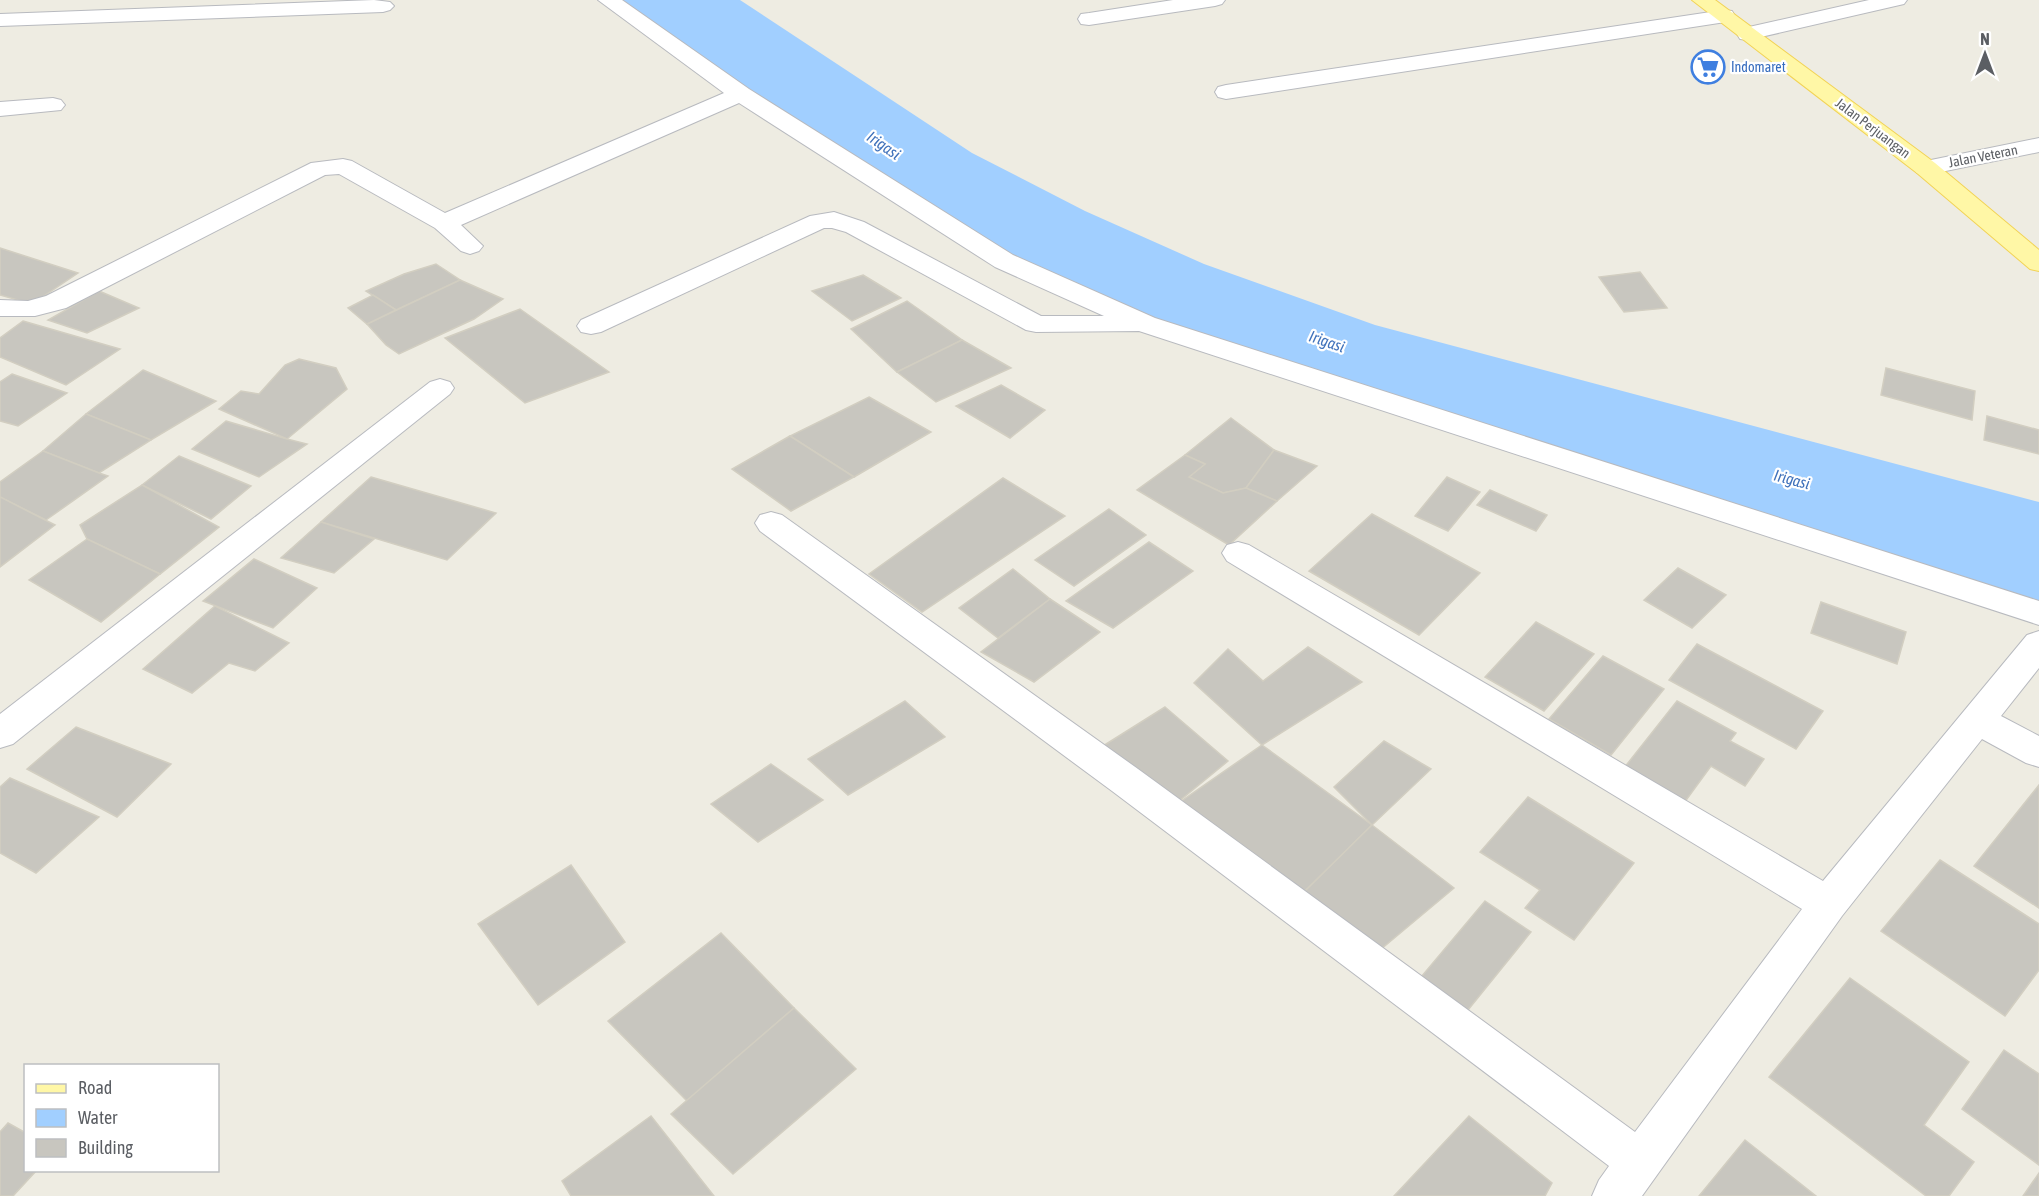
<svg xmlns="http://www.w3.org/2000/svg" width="2039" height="1196" viewBox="0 0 2039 1196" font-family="'Asap Condensed',sans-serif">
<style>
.water{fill:#a1cfff}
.building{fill:#c8c6bf;stroke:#d2cec1;stroke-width:1.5}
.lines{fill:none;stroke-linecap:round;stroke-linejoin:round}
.minor-casing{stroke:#b8babf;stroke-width:2}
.major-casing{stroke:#f2d356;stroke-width:2}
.minor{fill:#fff;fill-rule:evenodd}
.major{fill:#fff7a6;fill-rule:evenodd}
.labels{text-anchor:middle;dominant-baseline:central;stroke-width:4.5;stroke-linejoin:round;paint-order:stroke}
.far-shop-label{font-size:14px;fill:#366cbe;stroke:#fff;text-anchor:start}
.far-street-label{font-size:14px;fill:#5b5e63;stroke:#fff}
.water-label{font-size:16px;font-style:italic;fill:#4072bb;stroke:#fff}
</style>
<rect width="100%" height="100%" fill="#eeece2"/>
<!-- water -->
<polygon class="water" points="621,0 740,0 972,153 1085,211 1204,264 1375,325 2039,502 2039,602 1147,322 910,205"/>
<!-- building -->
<g class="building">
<polygon points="0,248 78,273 32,304 0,295"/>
<polygon points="436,264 460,280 396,310 366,291 404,274"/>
<polygon points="1640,272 1667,308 1624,312 1599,277"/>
<polygon points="863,275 901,298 852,321 812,291"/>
<polygon points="460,280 503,299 474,319 399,354 386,345 367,324"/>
<polygon points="99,291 139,308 87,333 48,320"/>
<polygon points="373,295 396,310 367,324 348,308"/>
<polygon points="907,301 962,340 897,372 851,329"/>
<polygon points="520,309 609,372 525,403 445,338"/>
<polygon points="23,321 120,349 66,385 0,357 0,338"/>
<polygon points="962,340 1011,368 936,402 897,372"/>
<polygon points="299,359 336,368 347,389 287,439 219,409 241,391 259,394 285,365"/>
<polygon points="1886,368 1975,391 1972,420 1881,395"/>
<polygon points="143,370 216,401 151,440 86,414"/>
<polygon points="12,374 67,393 18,426 0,421 0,382"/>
<polygon points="1001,385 1045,410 1010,438 956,406"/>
<polygon points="869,397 931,432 854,477 790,436"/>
<polygon points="86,414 151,440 99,473 43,451"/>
<polygon points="1987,416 2039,430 2039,454 1984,440"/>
<polygon points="1231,418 1274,450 1246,488 1223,493 1189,477 1205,464 1185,455"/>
<polygon points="226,421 287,439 307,444 259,477 192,449"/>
<polygon points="790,436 854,477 791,511 732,469"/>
<polygon points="1274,450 1317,466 1277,501 1246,488"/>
<polygon points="43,451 99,473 108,476 46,520 0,497 0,482"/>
<polygon points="1185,455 1205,464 1189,477 1223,493 1246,488 1277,501 1229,545 1137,490"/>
<polygon points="179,456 251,486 211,519 142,485"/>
<polygon points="371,477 496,513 447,560 321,522"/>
<polygon points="1447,477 1480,492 1448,531 1415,516"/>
<polygon points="1003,478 1065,516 922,612 869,574"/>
<polygon points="142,485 219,527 160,574 87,539 80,525"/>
<polygon points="1490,490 1547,515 1536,531 1477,505"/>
<polygon points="0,497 55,525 0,567"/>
<polygon points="1109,509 1146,535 1074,586 1035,560"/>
<polygon points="1372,514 1480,573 1419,635 1309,571"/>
<polygon points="321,522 374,539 334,573 281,558"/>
<polygon points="87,539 160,574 101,622 29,580"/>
<polygon points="1149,542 1193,571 1113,628 1066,601"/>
<polygon points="254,559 317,588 273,628 203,601"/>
<polygon points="1678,568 1726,595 1692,628 1644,600"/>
<polygon points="1013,569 1050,599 998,638 959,608"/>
<polygon points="1050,599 1100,632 1034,682 981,652"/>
<polygon points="1821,602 1906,632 1897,664 1811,633"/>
<polygon points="215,606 289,643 255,671 229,663 192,693 143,669"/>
<polygon points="1536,622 1594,654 1544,711 1485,677"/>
<polygon points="1697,644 1823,711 1796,749 1669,680"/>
<polygon points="1308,647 1362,682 1262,745 1194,683 1228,649 1263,681"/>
<polygon points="1603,656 1664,689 1611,755 1549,719"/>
<polygon points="905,701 945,737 848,795 808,759"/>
<polygon points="1677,701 1736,733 1730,741 1764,759 1745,786 1711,766 1684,803 1624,768"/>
<polygon points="1165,707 1228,761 1167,811 1103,746"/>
<polygon points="76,727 171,764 117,817 27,769"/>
<polygon points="1384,741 1431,769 1372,825 1334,787"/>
<polygon points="1262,745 1372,825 1304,892 1167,811"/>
<polygon points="771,764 823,800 758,842 711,804"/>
<polygon points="10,778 99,817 36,873 0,853 0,787"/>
<polygon points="2039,785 2039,908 1974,866"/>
<polygon points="1528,797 1634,863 1574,940 1525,908 1540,890 1480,852"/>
<polygon points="1372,825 1454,888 1368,960 1304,892"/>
<polygon points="1940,860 2039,924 2039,970 2005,1016 1881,931"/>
<polygon points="571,865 625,942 538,1005 478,924"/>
<polygon points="1485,901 1531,932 1468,1010 1421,977"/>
<polygon points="721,933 794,1008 687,1101 608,1021"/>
<polygon points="1850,978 1969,1062 1924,1125 1974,1162 1949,1196 1926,1196 1769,1077"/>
<polygon points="794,1008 856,1069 733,1174 671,1114"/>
<polygon points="2004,1050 2039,1074 2039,1165 1962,1109"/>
<polygon points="651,1116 714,1196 571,1196 562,1181"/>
<polygon points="1469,1116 1552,1183 1545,1196 1394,1196"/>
<polygon points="8,1123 26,1133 26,1170 37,1170 13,1196 0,1196 0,1132"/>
<polygon points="1745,1140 1816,1196 1699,1196"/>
<polygon points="2039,1173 2039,1196 2023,1196"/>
</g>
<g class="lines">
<!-- minor casing -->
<g class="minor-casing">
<g id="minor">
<polygon points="374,0 390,2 394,6 390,10 383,12 0,26 0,14"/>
<polygon points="598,0 622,0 749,89 1013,255 1155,318 2039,601 2039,625 1139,331 1036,332 1026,330 846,232 832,228 824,228 601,332 591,334 581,332 577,326 581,320 810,216 834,212 864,222 1041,316 1104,316 995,267 739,103 461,225 483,246 479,251 470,254 461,251 435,228 339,174 325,175 66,308 35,316 0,316 0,300 28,301 46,296 311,163 343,159 352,161 445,213 724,93"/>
<polygon points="1173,0 1225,0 1222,4 1215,6 1089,25 1081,24 1078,19 1081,14 1089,13"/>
<polygon points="1869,0 1907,0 1904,4 1748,40 1740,39 1737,34 1740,29"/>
<polygon points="1724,10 1732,11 1735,16 1732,21 1226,99 1218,97 1215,92 1218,87 1226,85"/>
<polygon points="53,98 61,100 65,105 61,110 0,116 0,102"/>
<polygon points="2039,138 2039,152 1926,175 1917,173 1914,168 1917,163 1926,161"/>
<polygon points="440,379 450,382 454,388 450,394 13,744 0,748 0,714 430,382"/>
<polygon points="771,512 782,515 1138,769 1635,1132 1802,909 1227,561 1222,553 1227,545 1238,542 1249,545 1823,881 2027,635 2039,631 2039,668 2001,716 2039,736 2039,767 2026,763 1982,739 1842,916 1642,1196 1592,1196 1599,1180 1609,1166 1112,791 760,531 755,523 760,515"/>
</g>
</g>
<!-- major casing -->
<g class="major-casing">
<polygon id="major" points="1692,0 1715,0 1935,163 2039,250 2039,271 2030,269 1917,173"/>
</g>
<!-- minor -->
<use href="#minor" class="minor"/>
<!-- major -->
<use href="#major" class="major"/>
</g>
<!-- icons -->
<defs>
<g id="supermarket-ring" transform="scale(1.725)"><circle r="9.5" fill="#fff" stroke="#3f7fe0" stroke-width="1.5"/><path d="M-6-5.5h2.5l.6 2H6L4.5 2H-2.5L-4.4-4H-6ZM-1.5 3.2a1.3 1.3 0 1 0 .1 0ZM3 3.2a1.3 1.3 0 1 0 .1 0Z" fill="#3f7fe0"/></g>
</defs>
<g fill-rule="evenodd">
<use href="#supermarket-ring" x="1708" y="67"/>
</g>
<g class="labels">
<!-- far-shop labels -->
<g class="far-shop-label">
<text x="1731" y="67">Indomaret</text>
</g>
<!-- far-street labels -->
<g class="far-street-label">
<text transform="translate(1873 128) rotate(37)">Jalan Perjuangan</text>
<text transform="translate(1983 156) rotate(-11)">Jalan Veteran</text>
</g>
<!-- water labels -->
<g class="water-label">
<text transform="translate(884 145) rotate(35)">Irigasi</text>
<text transform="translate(1327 341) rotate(19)">Irigasi</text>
<text transform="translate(1792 479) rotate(15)">Irigasi</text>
</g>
</g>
<!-- legend -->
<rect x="24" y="1064" width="195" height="108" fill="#ffffff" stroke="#bdbfc1" stroke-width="1.5"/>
<rect x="36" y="1084" width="30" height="9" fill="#fff7a6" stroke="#bdbfc1" stroke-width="1.5"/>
<text x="78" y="1094" font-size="18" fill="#5b5e63">Road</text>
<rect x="36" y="1109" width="30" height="18" fill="#a1cfff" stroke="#bdbfc1" stroke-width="1.5"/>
<text x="78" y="1124" font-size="18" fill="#5b5e63">Water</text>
<rect x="36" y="1139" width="30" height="18" fill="#c8c6bf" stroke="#bdbfc1" stroke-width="1.5"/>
<text x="78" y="1154" font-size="18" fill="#5b5e63">Building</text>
<!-- north arrow -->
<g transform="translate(1985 54)" stroke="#ffffff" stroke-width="4.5" paint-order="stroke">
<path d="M0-4.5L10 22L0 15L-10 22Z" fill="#5b5e63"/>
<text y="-9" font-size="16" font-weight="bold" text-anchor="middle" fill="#5b5e63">N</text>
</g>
</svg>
